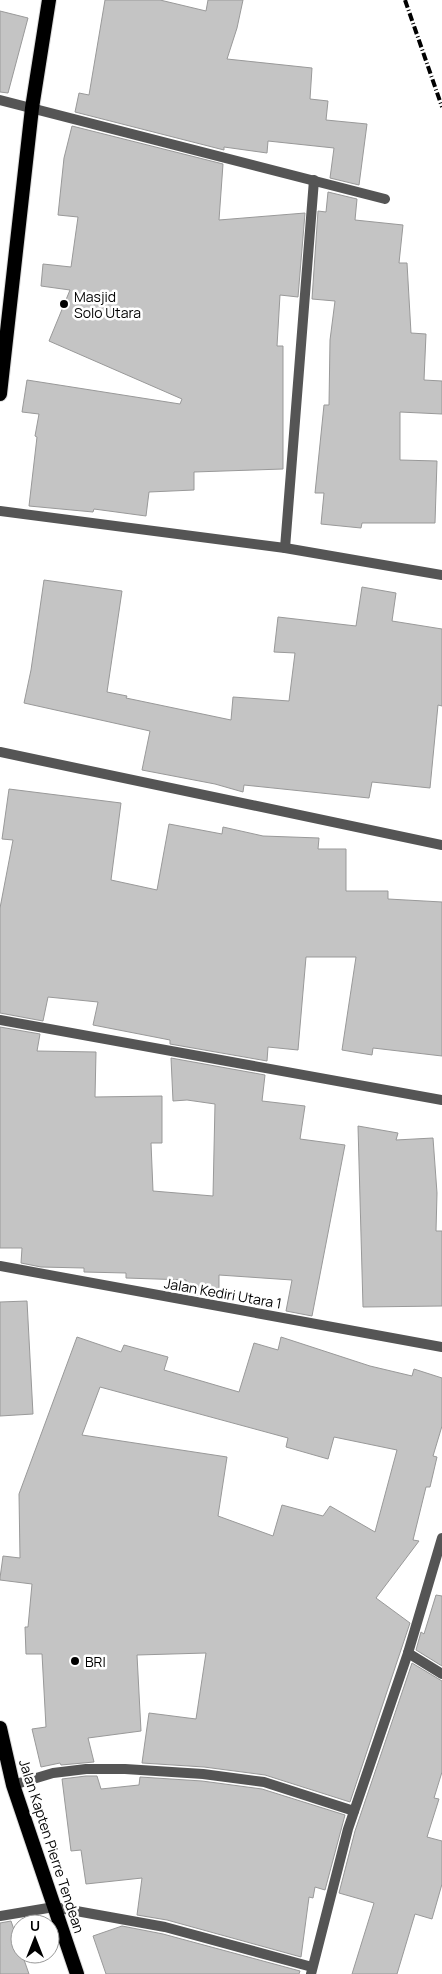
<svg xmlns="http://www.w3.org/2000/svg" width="442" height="1974" viewBox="0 0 442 1974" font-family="Manrope,sans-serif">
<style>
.building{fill:#c4c4c4;stroke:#999;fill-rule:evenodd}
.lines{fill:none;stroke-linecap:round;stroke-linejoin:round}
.trunk-casing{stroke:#dbdbdb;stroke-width:16}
.minor{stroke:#555;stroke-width:10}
.trunk{stroke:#000;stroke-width:14}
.rail{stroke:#000;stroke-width:4;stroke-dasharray:8 2.5 1 2.5;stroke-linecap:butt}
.poi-dot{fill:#000;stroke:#fff;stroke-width:2}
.labels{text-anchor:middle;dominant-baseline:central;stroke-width:5;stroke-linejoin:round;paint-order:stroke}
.poi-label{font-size:14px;fill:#000;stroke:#fff;text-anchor:start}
.street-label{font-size:14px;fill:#000;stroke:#fff}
</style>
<rect width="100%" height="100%" fill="#fff"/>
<!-- building -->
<g class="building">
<polygon points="105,0 160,0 206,11 208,0 243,0 237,28 227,59 312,68 310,99 328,101 326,120 367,124 359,185 330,178 334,148 268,141 267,153 224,147 224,150 75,112 79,93 89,95"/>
<polygon points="0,11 28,18 8,93 0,92"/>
<polygon points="72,126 223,164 219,220 305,213 298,297 280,295 277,346 283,346 283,469 194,472 194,490 149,492 146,516 94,509 93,512 29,506 37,437 35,436 39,414 22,412 27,380 180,404 182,399 49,341 70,290 41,286 43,264 71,267 78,217 58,215 64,158"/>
<polygon points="328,192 357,199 355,220 403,225 399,263 407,263 411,333 426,334 424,380 442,381 442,414 400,412 400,460 437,461 435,523 362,523 361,528 321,524 324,493 315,493 324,405 329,405 330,340 335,301 312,299 318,211 326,212"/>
<polygon points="44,580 122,591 107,692 127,696 126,698 231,720 233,697 289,701 295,653 274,652 278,617 356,626 362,587 396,593 392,621 442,629 442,706 438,705 430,788 372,782 369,798 244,785 243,792 215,784 142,770 150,731 24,703 31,670"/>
<polygon points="9,789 121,803 111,880 157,890 169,824 222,834 223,827 263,836 319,838 318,849 346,849 346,891 388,891 388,899 442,902 442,1056 373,1048 372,1055 342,1050 356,957 306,957 298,1050 268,1047 267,1061 170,1044 170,1040 93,1025 98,1002 48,997 43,1021 0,1013 0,908 13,840 2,839"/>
<polygon points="0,1027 40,1034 37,1051 96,1052 95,1097 162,1096 162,1143 151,1143 153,1191 213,1196 215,1104 187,1100 173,1101 171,1058 265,1075 262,1101 305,1106 300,1139 345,1145 312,1316 286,1311 292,1280 219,1275 219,1295 197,1295 186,1293 186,1280 126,1278 126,1273 84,1272 84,1268 41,1267 21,1263 22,1248 0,1248"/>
<polygon points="358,1126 398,1133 396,1140 433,1138 437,1193 436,1231 442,1231 442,1306 363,1307"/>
<polygon points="27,1301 33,1414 0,1416 0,1302"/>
<path d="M77,1337L121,1352L124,1345L168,1357L164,1370L239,1392L254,1343L278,1350L281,1337L370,1366L412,1376L414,1369L442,1378V1426L433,1456L437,1457L430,1487H426L413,1540L419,1541L376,1598L410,1623L350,1802L265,1775L204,1767L142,1763L149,1713L196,1719L206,1653L137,1655L141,1731L88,1738L94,1762L61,1765L60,1763L41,1767L32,1729L46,1727L42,1654H26L25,1627H28L32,1584L0,1580V1578L3,1556L20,1558L19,1494ZM100,1387L288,1438L286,1447L328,1459L334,1437L397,1450L375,1532L330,1506L323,1516L282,1505L273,1536L218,1516L227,1457L82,1435Z"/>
<polygon points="436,1595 442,1596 442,1666 416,1650 421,1632 424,1634"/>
<polygon points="412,1663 442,1681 442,1772 434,1798 439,1799 427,1837 442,1841 442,1884 432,1919 415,1914 397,1974 352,1974 374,1903 339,1893 355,1831"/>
<polygon points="86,1776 97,1776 101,1789 139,1785 140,1777 202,1781 262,1789 345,1815 325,1890 315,1887 313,1898 309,1897 301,1957 167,1920 137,1915 142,1878 86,1884 81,1850 71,1851 62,1779"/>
<polygon points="11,1921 20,1947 20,1954 22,1954 29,1974 0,1974 0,1923"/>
<polygon points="122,1926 163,1934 300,1971 299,1974 106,1974 93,1936"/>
</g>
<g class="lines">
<!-- trunk casing -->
<g class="trunk-casing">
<g id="trunk">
<polyline points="0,394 32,108 49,0"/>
<polyline points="0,1728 13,1785 77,1974"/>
</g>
</g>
<!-- minor -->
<g class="minor">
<polyline points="0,100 385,199"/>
<polyline points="0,511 285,548 442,575"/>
<polyline points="285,548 314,180"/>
<polyline points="0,752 442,845"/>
<polyline points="0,1020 442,1100"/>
<polyline points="0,1266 442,1347"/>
<polyline points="408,1653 442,1674"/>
<polyline points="13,1785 53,1773 86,1769 125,1769 203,1774 264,1782 354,1811"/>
<polyline points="0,1916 54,1907 165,1927 312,1967"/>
<polyline points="311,1974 348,1829 408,1653 442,1538"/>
</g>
<!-- trunk -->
<use href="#trunk" class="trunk"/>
<!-- rail -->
<polyline class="rail" points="405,0 442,107"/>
</g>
<!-- markers -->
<g class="poi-dot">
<circle cx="64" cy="304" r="5"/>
<circle cx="75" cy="1661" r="5"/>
</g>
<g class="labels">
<!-- poi labels -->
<g class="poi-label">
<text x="74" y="296">Masjid<tspan x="74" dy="16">Solo Utara</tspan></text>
<text x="85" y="1661">BRI</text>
</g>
<!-- street labels -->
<g class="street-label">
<text transform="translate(223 1293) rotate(10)">Jalan Kediri Utara 1</text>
<text transform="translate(52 1846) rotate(72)">Jalan Kapten Pierre Tendean</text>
</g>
</g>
<!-- north arrow -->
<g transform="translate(35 1939)"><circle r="24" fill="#ffffff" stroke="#999999"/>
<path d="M0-4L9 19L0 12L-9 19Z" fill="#000000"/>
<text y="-8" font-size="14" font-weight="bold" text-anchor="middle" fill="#000000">U</text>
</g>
</svg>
